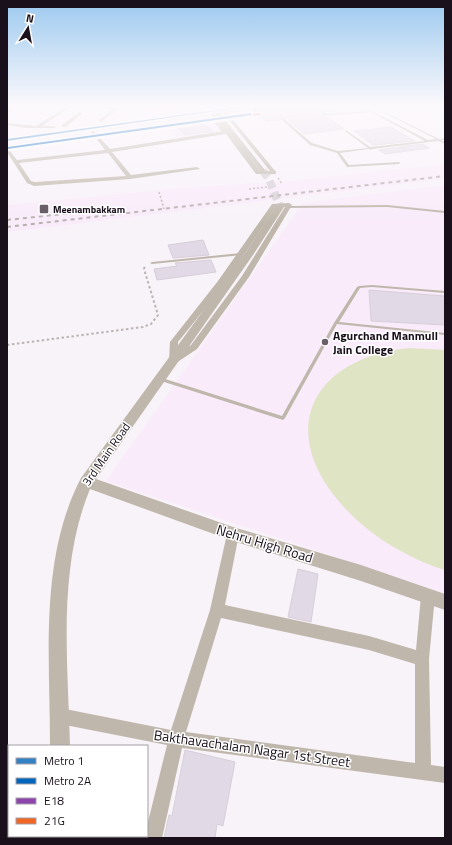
<svg xmlns="http://www.w3.org/2000/svg" width="452" height="845" viewBox="0 0 452 845" font-family="'Titillium Web',sans-serif">
<style>
.built{fill:#f9ebfa}
.green{fill:#dfe4c5}
.building{fill:#e1d9e5;stroke:#d6cfd9}
.lines{fill:none;stroke-linecap:round;stroke-linejoin:round}
.tertiary-tunnel{stroke:#d7d0d8;stroke-width:8;stroke-dasharray:8 4;stroke-linecap:butt}
.path-far1{stroke:#bbb5b1;stroke-width:1.5;stroke-dasharray:2 2;stroke-linecap:butt}
.path{stroke:#bbb5b1;stroke-width:2;stroke-dasharray:2.5 2.5;stroke-linecap:butt}
.service{fill:#bfb7ab;fill-rule:evenodd}
.minor{fill:#bfb7ab;fill-rule:evenodd}
.tertiary{fill:#bfb7ab;fill-rule:evenodd}
.primary{fill:#b7afa2;fill-rule:evenodd}
.rail-far1{stroke:#b7b1ad;stroke-width:1.5;stroke-dasharray:3.5 3.5;stroke-linecap:butt}
.rail{stroke:#b7b1ad;stroke-width:2;stroke-dasharray:4 4;stroke-linecap:butt}
.path-bridge{stroke:#bbb5b1;stroke-width:1.5;stroke-dasharray:2 2;stroke-linecap:butt}
.bus-1-casing{stroke:#fff;stroke-width:3}
.bus-2-casing{stroke:#fff;stroke-width:3}
.bus-1{fill:#8e44ad;fill-rule:evenodd}
.bus-2{fill:#f26522;fill-rule:evenodd}
.metro-1-casing{stroke:#fff;stroke-width:3}
.metro-2-casing{stroke:#fff;stroke-width:3}
.metro-1{fill:#3281c4;fill-rule:evenodd}
.metro-2{fill:#0065bd;fill-rule:evenodd}
.poi-dot{fill:#685f69;stroke:#fff;stroke-width:1.5}
.labels{text-anchor:middle;dominant-baseline:central;stroke-width:3;stroke-linejoin:round;paint-order:stroke}
.far-poi-label{font-size:10px;font-weight:bold;fill:#1a101b;stroke:#fff;text-anchor:start}
.poi-label{font-size:12px;font-weight:bold;fill:#1a101b;stroke:#fff;text-anchor:start}
.street-label{font-size:12px;fill:#1a101b;stroke:#fff}
.near-street-label{font-size:14px;fill:#1a101b;stroke:#fff}
</style>
<rect width="100%" height="100%" fill="#f8f2f9"/>
<!-- built -->
<g class="built">
<polygon points="104,106 214,106 156,114"/>
<polygon points="208,117 222,132 179,138 163,124"/>
<polygon points="445,164 445,179 7,232 7,205 170,189 301,180"/>
<polygon points="445,185 445,593 106,481 303,203"/>
</g>
<!-- green -->
<path class="green" d="M409,348L445,350V570C407,558 370,536 343,506C275,431 312,358 409,348Z"/>
<!-- building -->
<g class="building">
<polygon points="273,106 309,106 320,114 281,118 280,120 266,121 253,110"/>
<polygon points="314,106 335,106 335,112 326,112"/>
<polygon points="327,117 344,129 304,134 288,120"/>
<polygon points="200,120 213,131 185,135 173,124"/>
<polygon points="391,127 415,141 373,145 354,131"/>
<polygon points="422,144 429,148 385,154 379,150"/>
<polygon points="203,240 209,255 173,258 168,245"/>
<polygon points="211,260 216,272 157,280 154,269 177,266 175,263"/>
<polygon points="369,290 445,296 445,325 371,321"/>
<polygon points="298,569 318,574 311,622 288,617"/>
<polygon points="185,750 235,762 223,826 217,824 215,838 164,838 169,815 172,816"/>
</g>
<g class="lines">
<!-- tertiary-tunnel -->
<polyline class="tertiary-tunnel" points="263,171 269,179 280,207"/>
<!-- path-far1 -->
<g class="path-far1">
<polyline points="278,178 282,184"/>
<polyline points="249,189 267,187"/>
</g>
<!-- path -->
<polyline class="path" points="7,345 143,327 151,324 158,315 144,269 145,266"/>
<!-- service -->
<g class="service">
<polygon points="269,106 272,106 254,109 253,108"/>
<path d="M310,106H312L326,114L372,111L428,140L436,139L371,106H373L439,139L445,138V140H441L445,142V144L438,141L372,149L371,150L369,149L340,153L349,165L399,162L400,163L399,164L347,167L337,153L310,145L281,119L324,115ZM371,112L425,141L370,147L346,130L345,131L368,148L338,151L312,143L284,119Z"/>
<polygon points="211,119 213,119 226,132 226,134 224,134"/>
<polygon points="387,205 445,211 445,213 387,207 288,208 286,207 288,206"/>
<polygon points="241,253 242,253 242,255 152,264 150,263 152,262"/>
<polygon points="372,285 445,291 445,293 372,287 360,288 339,322 445,333 445,335 337,324 285,418 283,420 158,380 158,378 162,378 282,416 334,323 357,287 359,286"/>
</g>
<!-- minor -->
<g class="minor">
<polygon points="68,106 72,106 42,126 54,126 56,128 26,128 7,125 7,123 36,126"/>
<polygon points="98,106 105,106 118,109 101,122 99,120 113,110"/>
<polygon points="11,109 13,111 7,113 7,110"/>
<path d="M221,110H225L276,172V174H256L226,134L112,152L131,175L197,167L200,169L130,179L34,186L27,183L7,152V147L17,160L105,150L90,130L92,129L110,149L224,131L210,113L212,112L230,131L260,171H270ZM108,153L126,176L35,182L31,181L19,163Z"/>
<polygon points="79,112 83,113 66,127 62,127 62,125"/>
<path d="M272,204L289,203L292,205L249,277L197,349L176,363H170L169,361L170,342L218,281ZM276,207H285L242,276L191,345L178,354V342L224,285Z"/>
<path d="M233,529L237,530L239,534L225,605L369,636L416,650L421,596L423,592L428,590L433,592L435,596L429,659L431,765L445,767V783L182,748L162,838H144L145,836H147V826L167,745L60,724L55,721L52,716L55,711L60,708L171,730L210,610L227,534L229,530ZM221,618L369,650L415,664V763L186,732Z"/>
</g>
<!-- tertiary -->
<g class="tertiary">
<polygon points="214,111 218,111 265,170 265,172 261,172 214,113"/>
<path d="M277,205L284,207L253,255L96,479L233,527L361,565L445,594V610L361,581L233,541L90,489C57,569 68,662 70,746H50C50,657 39,559 81,478L246,252Z"/>
<rect x="49" y="836" width="22" height="2"/>
</g>
<!-- primary -->
<polygon class="primary" points="247,106 262,106 259,108 7,143 7,139"/>
<!-- rail-far1 -->
<polyline class="rail-far1" points="7,139 45,133"/>
<!-- rail -->
<g class="rail">
<polyline points="7,220 73,213"/>
<polyline points="7,227 445,176"/>
</g>
<!-- path-bridge -->
<polyline class="path-bridge" points="159,192 164,209"/>
<!-- bus-1 casing -->
<g class="bus-1-casing">
<polygon id="bus-1" points="256,106 260,106 7,142 7,140"/>
</g>
<!-- bus-2 casing -->
<g class="bus-2-casing">
<polygon id="bus-2" points="260,113 261,115 7,150 8,148"/>
</g>
<!-- bus-1 -->
<use href="#bus-1" class="bus-1"/>
<!-- bus-2 -->
<use href="#bus-2" class="bus-2"/>
<!-- metro-1 casing -->
<g class="metro-1-casing">
<polygon id="metro-1" points="246,106 251,106 7,141 7,139"/>
</g>
<!-- metro-2 casing -->
<g class="metro-2-casing">
<polygon id="metro-2" points="251,113 252,115 7,149 8,147"/>
</g>
<!-- metro-1 -->
<use href="#metro-1" class="metro-1"/>
<!-- metro-2 -->
<use href="#metro-2" class="metro-2"/>
</g>
<!-- sky -->
<linearGradient id="sky" x2="0" y2="1"><stop stop-color="#9cc9ef"/><stop offset="0.47" stop-color="#fcf9fc"/><stop offset="1" stop-color="#fcf9fc" stop-opacity="0"/></linearGradient>
<rect width="452" height="224" fill="url(#sky)"/>
<!-- markers -->
<g class="poi-dot">
<rect x="39" y="204" width="10" height="10" rx="2"/>
<circle cx="325" cy="342" r="4"/>
</g>
<g class="labels">
<!-- far-poi labels -->
<g class="far-poi-label">
<text x="53" y="209">Meenambakkam</text>
</g>
<!-- poi labels -->
<g class="poi-label">
<text x="333" y="335">Agurchand Manmull<tspan x="333" dy="14">Jain College</tspan></text>
</g>
<!-- street labels -->
<g class="street-label">
<text transform="translate(106 454) rotate(-55)">3rd Main Road</text>
</g>
<!-- near-street labels -->
<g class="near-street-label">
<text transform="translate(265 543) rotate(17)">Nehru High Road</text>
<text transform="translate(252 748) rotate(8)">Bakthavachalam Nagar 1st Street</text>
</g>
</g>
<!-- border -->
<rect width="452" height="845" fill="none" stroke="#1a101b" stroke-width="16"/>
<!-- legend -->
<rect x="8" y="745" width="140" height="92" fill="#ffffff" stroke="#a39fa4"/>
<rect x="16" y="758" width="20" height="6" fill="#3281c4" stroke="#a39fa4"/>
<text x="44" y="765" font-size="12" fill="#1a101b">Metro 1</text>
<rect x="16" y="778" width="20" height="6" fill="#0065bd" stroke="#a39fa4"/>
<text x="44" y="785" font-size="12" fill="#1a101b">Metro 2A</text>
<rect x="16" y="798" width="20" height="6" fill="#8e44ad" stroke="#a39fa4"/>
<text x="44" y="805" font-size="12" fill="#1a101b">E18</text>
<rect x="16" y="818" width="20" height="6" fill="#f26522" stroke="#a39fa4"/>
<text x="44" y="825" font-size="12" fill="#1a101b">21G</text>
<!-- north arrow -->
<g transform="translate(28 28) rotate(11)" stroke="#ffffff" stroke-width="3" paint-order="stroke">
<path d="M0-3L7 15L0 10L-7 15Z" fill="#1a101b"/>
<text y="-6" font-size="11" font-weight="bold" text-anchor="middle" fill="#1a101b">N</text>
</g>
</svg>
